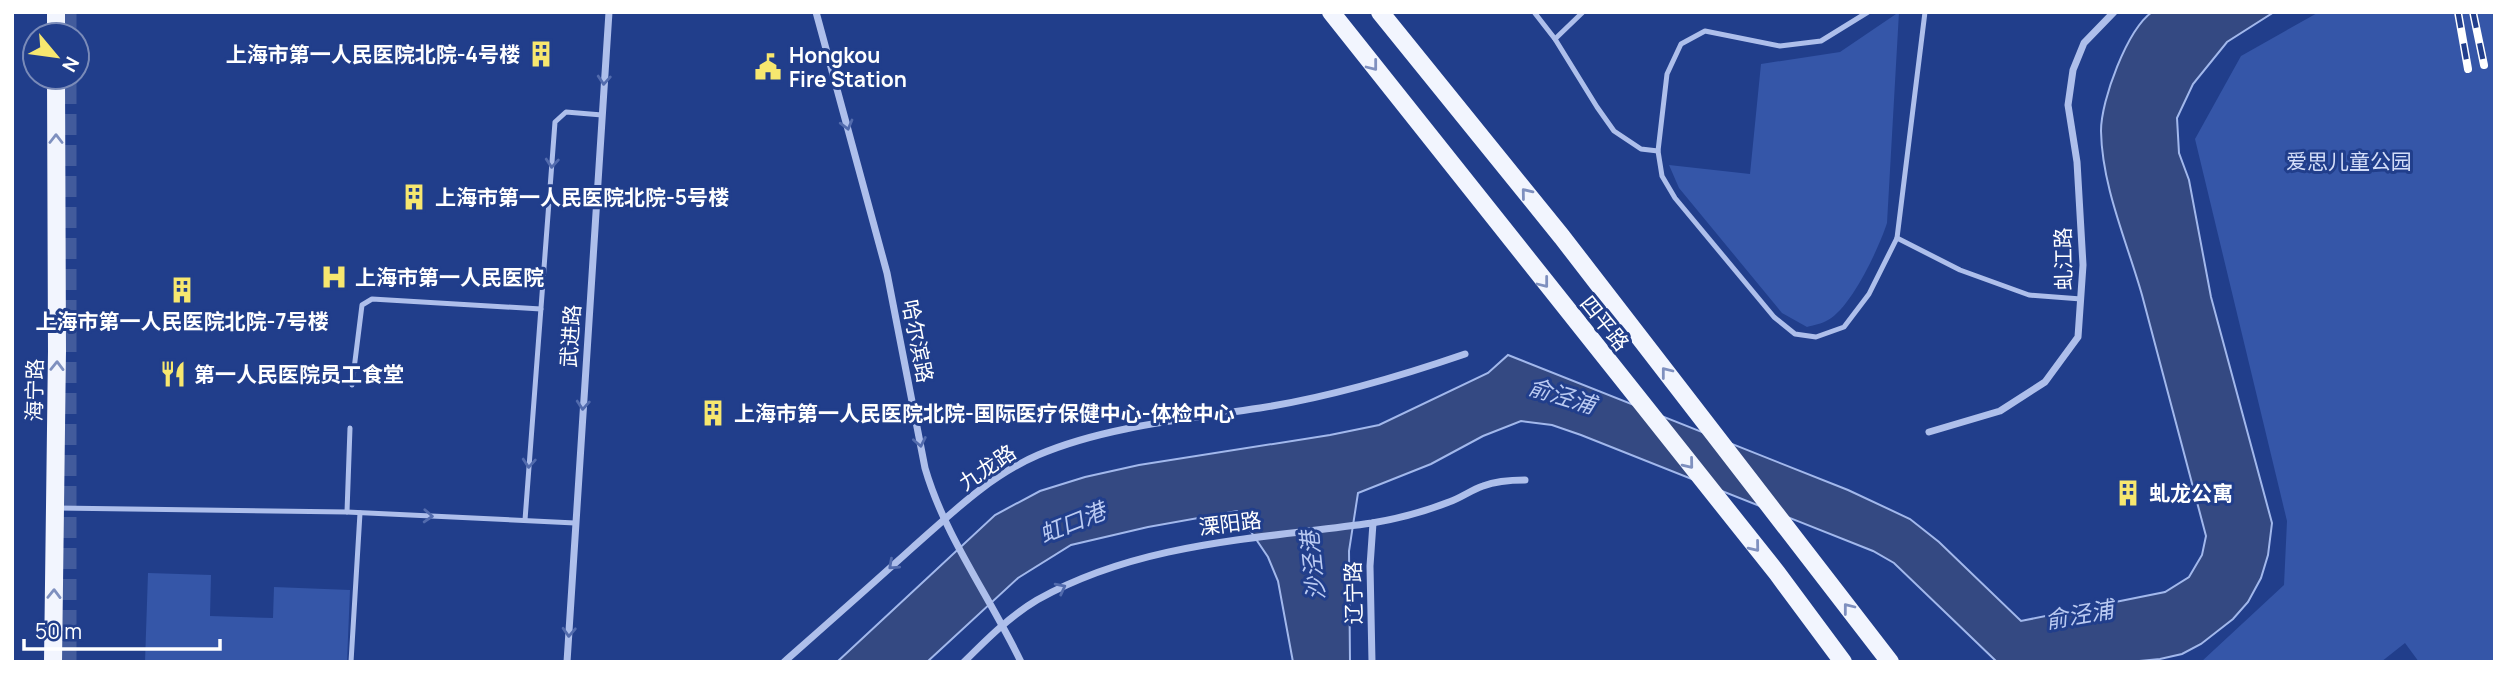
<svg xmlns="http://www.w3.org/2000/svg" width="2507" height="674" viewBox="0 0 2507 674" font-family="Manrope,'Noto Sans SC',sans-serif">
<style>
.green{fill:#3556a8}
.water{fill:#344982;stroke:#a2b8ec;stroke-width:2}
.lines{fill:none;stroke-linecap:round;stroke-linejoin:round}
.highway-tunnel{stroke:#425b9c;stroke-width:21;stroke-dasharray:21 10;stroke-linecap:butt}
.lane{stroke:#aebfeb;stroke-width:5}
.street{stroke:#aebfeb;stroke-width:7}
.primary{stroke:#f2f5fe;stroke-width:18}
.rail-casing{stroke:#fff;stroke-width:8}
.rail{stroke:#213e8b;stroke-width:5;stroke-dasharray:16;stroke-linecap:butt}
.oneway{stroke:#7f90bf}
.oneway2{stroke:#526bad}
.labels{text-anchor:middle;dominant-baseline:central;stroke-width:6;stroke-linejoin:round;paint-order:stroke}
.poi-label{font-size:21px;font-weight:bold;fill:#fff;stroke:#213e8b;text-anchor:start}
.park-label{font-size:21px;fill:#d3ddf8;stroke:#213e8b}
.street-label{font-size:21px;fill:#fff;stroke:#213e8b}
.water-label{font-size:23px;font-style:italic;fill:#bacaf2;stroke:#213e8b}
</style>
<rect width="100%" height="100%" fill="#213e8b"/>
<!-- green -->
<g class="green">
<path d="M1899,12L1887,223C1879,248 1851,308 1828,320C1822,324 1813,325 1807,327L1782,313L1679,188L1669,165L1750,174L1761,64L1840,52Z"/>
<polygon points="2319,12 2495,12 2495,662 2419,662 2405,643 2381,662 2201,662 2284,585 2287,521 2195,139 2241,56"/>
<polygon points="148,573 211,575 210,616 273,618 274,587 350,590 347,662 145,662"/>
</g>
<!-- water -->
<path class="water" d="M2152,12H2274L2227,42L2193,84L2177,118L2179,153L2189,180L2211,297L2272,523L2268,555L2261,578L2248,602L2233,619L2201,644L2182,654L2160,659L2129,662H1997L1894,563L1873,551L1581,435L1552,425L1521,421L1483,436L1431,464L1358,493L1349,551L1350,662H1293L1278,581L1268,557L1237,511L1148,527L1071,545L1018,578L927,662H837L995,515L1040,491L1085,477L1139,465L1330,435L1379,425L1488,373L1508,355L1848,490L1910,519L1939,542L2021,621L2165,592L2189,577L2202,555L2206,536C2184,456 2164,375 2142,295C2127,242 2102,187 2101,131C2101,100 2127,30 2152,12Z"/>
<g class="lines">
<!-- highway-tunnel -->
<g class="highway-tunnel">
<polyline points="66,35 66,12"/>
<polyline points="66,662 66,77"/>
</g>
<!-- lane -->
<g class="lane">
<polyline points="1534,12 1555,39 1597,107 1614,131 1641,149 1658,151"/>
<polyline points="1868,12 1821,41 1780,46 1705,31 1681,44 1667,74 1658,151 1662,176 1675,198 1774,317 1795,334 1816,337 1844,327 1869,294 1897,238 1925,12"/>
<polyline points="1555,39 1583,12"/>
<polyline points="1897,238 1960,270 2029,295 2081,299"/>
<polyline points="352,385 362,305 372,299 541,309"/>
<polyline points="57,508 347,512 575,523"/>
<polyline points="347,512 350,428"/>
<polyline points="525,520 555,122 566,112 602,115"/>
<polyline points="351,662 360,513"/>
</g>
<!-- street -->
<g class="street">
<path d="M816,12L887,273L925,468C945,537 990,597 1021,662"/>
<polyline points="1929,432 2000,411 2045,382 2078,337 2083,265 2077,162 2068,105 2073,70 2084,43 2114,12"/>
<polyline points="567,662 609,12"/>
<path d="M784,662C827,624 869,587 911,549C951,514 989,476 1038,455C1106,426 1188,419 1260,408C1331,397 1398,377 1465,354"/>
<path d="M964,662C986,640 1010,616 1037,600C1140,542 1258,539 1372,523C1396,519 1426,511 1449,502C1461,498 1471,490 1483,486C1496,481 1510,480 1525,480"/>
<polyline points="1372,662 1370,566 1373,523"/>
</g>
<!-- primary -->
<g class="primary">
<polyline points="56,12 56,35"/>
<polyline points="1331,12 1777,573 1843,662"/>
<polyline points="1380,12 1562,237 1890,662"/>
<polyline points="53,662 57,351 56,77"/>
</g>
<!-- rail casing -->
<g class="rail-casing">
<g id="rail">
<polyline points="2458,12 2468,69"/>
<polyline points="2473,12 2484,65"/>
</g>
</g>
<!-- rail -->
<use href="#rail" class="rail"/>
</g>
<!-- one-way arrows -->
<defs><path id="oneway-chevron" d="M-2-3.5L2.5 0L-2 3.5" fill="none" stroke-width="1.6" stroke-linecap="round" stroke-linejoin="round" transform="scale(1.75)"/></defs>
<g class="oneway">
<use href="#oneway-chevron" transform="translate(1373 66) rotate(52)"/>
<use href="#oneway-chevron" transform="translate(56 139) rotate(-90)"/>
<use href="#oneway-chevron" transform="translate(1526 193) rotate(-129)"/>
<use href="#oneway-chevron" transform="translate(1544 283) rotate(52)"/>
<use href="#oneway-chevron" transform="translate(57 366) rotate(-89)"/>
<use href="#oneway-chevron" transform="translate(1666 372) rotate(-128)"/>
<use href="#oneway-chevron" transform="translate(1689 464) rotate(51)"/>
<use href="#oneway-chevron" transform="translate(1755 547) rotate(51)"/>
<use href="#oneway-chevron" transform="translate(54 594) rotate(-89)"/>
<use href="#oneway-chevron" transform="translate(1848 608) rotate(-128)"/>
</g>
<g class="oneway2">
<use href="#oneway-chevron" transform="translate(604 80) rotate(94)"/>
<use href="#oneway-chevron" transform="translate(847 125) rotate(75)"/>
<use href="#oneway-chevron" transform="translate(552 163) rotate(94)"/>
<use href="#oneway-chevron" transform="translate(583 405) rotate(94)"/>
<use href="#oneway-chevron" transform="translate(920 442) rotate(79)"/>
<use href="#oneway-chevron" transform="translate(529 463) rotate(94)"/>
<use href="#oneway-chevron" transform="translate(428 516) rotate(3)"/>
<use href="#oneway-chevron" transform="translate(893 565) rotate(138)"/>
<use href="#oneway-chevron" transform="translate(1061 588) rotate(-27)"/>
<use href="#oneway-chevron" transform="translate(569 632) rotate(93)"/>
</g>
<!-- icons -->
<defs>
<g id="building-bare" transform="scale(2.1)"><path d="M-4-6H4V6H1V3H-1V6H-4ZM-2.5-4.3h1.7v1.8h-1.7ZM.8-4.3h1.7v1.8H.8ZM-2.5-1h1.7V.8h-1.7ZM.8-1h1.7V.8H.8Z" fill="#f7e76f" stroke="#213e8b" stroke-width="2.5" paint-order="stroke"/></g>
<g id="civic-bare" transform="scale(2.1)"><path d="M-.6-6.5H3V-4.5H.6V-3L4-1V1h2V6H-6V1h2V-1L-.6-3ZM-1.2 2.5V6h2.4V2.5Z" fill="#f7e76f" stroke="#213e8b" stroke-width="2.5" paint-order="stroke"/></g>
<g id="hospital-bare" transform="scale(2.1)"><path d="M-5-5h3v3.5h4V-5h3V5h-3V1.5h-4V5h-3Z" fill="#f7e76f" stroke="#213e8b" stroke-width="2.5" paint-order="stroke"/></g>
<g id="restaurant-bare" transform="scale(2.1)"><path d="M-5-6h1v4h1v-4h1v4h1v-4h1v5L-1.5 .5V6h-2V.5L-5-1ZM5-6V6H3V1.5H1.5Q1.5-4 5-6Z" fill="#f7e76f" stroke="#213e8b" stroke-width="2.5" paint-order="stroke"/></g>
</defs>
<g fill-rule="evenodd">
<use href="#building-bare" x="541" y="54"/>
<use href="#civic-bare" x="768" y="67"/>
<use href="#building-bare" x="414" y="197"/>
<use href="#hospital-bare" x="334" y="277"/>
<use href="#building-bare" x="182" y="290"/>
<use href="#restaurant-bare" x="173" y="374"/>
<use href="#building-bare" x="713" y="413"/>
<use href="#building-bare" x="2128" y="493"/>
</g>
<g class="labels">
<!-- poi labels -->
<g class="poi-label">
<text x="520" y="54" text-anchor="end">上海市第一人民医院北院-4号楼</text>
<text x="789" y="55">Hongkou<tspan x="789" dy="24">Fire Station</tspan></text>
<text x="435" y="197">上海市第一人民医院北院-5号楼</text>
<text x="355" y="277">上海市第一人民医院</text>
<text x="182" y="321" text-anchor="middle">上海市第一人民医院北院-7号楼</text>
<text x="194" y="374">第一人民医院员工食堂</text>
<text x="734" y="413">上海市第一人民医院北院-国际医疗保健中心-体检中心</text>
<text x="2149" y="493">虬龙公寓</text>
</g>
<!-- park labels -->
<g class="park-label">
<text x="2349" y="161">爱思儿童公园</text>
</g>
<!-- street labels -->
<g class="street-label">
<text transform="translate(2063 259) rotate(-91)">虬江路</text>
<text transform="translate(1605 323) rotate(51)">四平路</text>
<text transform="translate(570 336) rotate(-86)">武进路</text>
<text transform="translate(918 341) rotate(79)">哈尔滨路</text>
<text transform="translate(34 390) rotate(-89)">海宁路</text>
<text transform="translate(987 467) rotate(-34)">九龙路</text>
<text transform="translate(1230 523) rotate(-7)">溧阳路</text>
<text transform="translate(1353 593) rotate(-91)">辽宁路</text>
</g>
<!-- water labels -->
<g class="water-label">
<text transform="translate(1562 395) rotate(17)">俞泾浦</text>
<text transform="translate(1072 522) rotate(-22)">虹口港</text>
<text transform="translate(1312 566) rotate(-96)">沙泾港</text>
<text transform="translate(2079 614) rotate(-10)">俞泾浦</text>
</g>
</g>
<!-- border -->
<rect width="2507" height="674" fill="none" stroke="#ffffff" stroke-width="28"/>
<!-- north arrow -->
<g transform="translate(56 56) rotate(119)"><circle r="33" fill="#213e8b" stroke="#7a8bb9" stroke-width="2"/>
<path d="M0-5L12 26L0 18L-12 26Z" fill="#f7e76f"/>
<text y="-10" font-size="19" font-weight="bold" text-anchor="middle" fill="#ffffff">N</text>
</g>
<!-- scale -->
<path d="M24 639v10h196v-10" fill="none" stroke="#ffffff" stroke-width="3.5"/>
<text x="35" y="639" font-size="21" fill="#ffffff" stroke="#213e8b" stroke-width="5" paint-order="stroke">50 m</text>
</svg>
